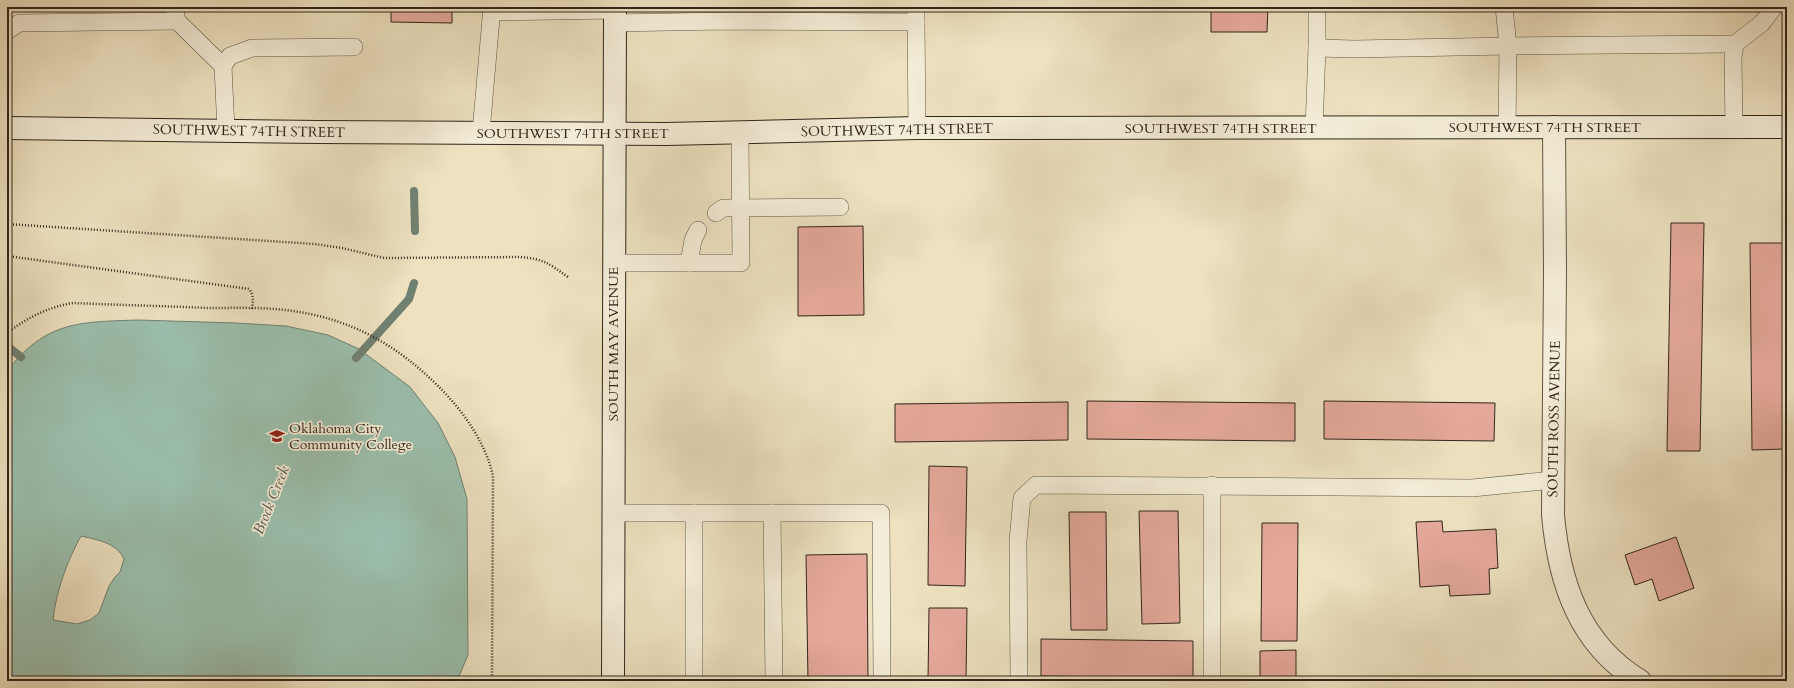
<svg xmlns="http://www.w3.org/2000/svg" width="1794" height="688" viewBox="0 0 1794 688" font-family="Cardo,serif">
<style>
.water{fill:#9abeac;stroke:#708172;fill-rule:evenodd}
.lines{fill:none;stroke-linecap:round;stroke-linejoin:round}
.stream{stroke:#708172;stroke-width:8}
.building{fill:#e5a99b;stroke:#30261a}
.lane-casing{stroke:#5f5544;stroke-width:18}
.street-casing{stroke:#5f5544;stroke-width:24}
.secondary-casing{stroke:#30261a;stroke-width:24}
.path{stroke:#30261a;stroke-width:2.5;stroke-dasharray:1 2;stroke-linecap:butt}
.lane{stroke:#f3ecd6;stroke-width:17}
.street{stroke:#f3ecd6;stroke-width:22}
.secondary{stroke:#f3ecd6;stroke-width:22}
.labels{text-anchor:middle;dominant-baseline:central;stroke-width:3.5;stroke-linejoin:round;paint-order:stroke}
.street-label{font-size:14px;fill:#30261a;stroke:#f3ecd6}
.poi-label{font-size:14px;fill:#30261a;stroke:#f3ecd6;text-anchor:start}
.water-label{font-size:15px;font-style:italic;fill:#505446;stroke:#f3ecd6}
</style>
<rect width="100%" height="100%" fill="#ede1c0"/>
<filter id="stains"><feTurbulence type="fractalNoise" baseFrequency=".005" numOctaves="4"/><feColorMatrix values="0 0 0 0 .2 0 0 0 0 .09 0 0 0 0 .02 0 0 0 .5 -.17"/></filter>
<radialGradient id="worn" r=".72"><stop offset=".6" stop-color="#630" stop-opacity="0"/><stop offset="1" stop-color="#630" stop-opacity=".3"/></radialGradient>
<!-- water -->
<path class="water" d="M138,320L236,323L286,326L328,335L359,349L410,387L438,423L455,457L467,499L468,655L457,681H7V371C46,321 79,322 138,320ZM81,536C97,540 116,542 124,559L120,572L115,577L109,586L99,613L90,620L77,624L53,620C56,592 67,561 81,536Z"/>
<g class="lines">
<!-- stream -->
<g class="stream">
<polyline points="414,191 415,231"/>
<polyline points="7,346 21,357"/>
<polyline points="356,358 409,299 414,283"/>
</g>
</g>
<!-- building -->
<g class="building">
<polygon points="391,7 452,7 452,23 391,22"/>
<polygon points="1211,7 1268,7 1267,32 1211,32"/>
<polygon points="1671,223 1704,223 1700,451 1667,451"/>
<polygon points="863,226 864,315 798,316 798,227"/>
<polygon points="1750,243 1784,243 1785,449 1752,450"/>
<polygon points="1087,401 1295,403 1295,441 1087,439"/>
<polygon points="1324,401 1495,403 1494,441 1324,439"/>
<polygon points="1068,402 1068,440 895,442 895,404"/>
<polygon points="929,466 967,467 965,586 928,585"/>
<polygon points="1139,511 1178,511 1180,623 1142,624"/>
<polygon points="1069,512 1106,512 1107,630 1071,630"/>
<polygon points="1442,521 1443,532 1496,529 1498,568 1489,569 1490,594 1450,596 1449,585 1420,587 1416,522"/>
<polygon points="1262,523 1298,523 1297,641 1261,641"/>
<polygon points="1676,537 1694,588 1659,601 1652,579 1635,585 1625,555"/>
<polygon points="867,554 868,681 808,681 806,555"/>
<polygon points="929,608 967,608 966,681 928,681"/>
<polygon points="1041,639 1193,641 1193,678 1041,676"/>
<polygon points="1296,650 1296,681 1260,681 1260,651"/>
</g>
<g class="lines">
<!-- lane casing -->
<g class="lane-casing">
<g id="lane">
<polyline points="174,7 177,21 223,66"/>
<polyline points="916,7 916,22"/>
<polyline points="1504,7 1508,46 1507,128"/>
<polyline points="492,12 615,10"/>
<polyline points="614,23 724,21 916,22 917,128"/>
<polyline points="7,31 19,23 177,21"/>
<polyline points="1317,48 1317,7"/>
<polyline points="1734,127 1733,58 1735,44 1762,23 1774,7"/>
<polyline points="1314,129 1317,48 1355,49 1508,46 1735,44"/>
<polyline points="226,131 223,66 230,56 252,48 354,47"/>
<polyline points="481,132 492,7"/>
<polyline points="716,213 723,208 840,207"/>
<polyline points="613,263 741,263 740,133"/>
<polyline points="689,263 693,240 698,230"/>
<polyline points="1212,485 1212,681"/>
<polyline points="613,513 881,513 882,681"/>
<polyline points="694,513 694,681"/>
<polyline points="772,513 774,681"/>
<polyline points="1019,681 1018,541 1022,498 1036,485 1472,488 1553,480"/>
</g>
</g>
<!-- street casing -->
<g class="street-casing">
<path id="street" d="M1554,127L1555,271L1553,515C1559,582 1579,644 1640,681"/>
</g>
<!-- secondary casing -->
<g class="secondary-casing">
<g id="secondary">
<polyline points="7,128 319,132 666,134 917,128 1787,127"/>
<polyline points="613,681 615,7"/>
</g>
</g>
<!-- path -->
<g class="path">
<path d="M7,224L315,244L342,248L384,258L520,257C544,259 548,263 568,277"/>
<path d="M7,256L249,289C254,295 253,301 252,309"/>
<path d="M7,333C27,318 48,307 73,303C118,305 164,306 209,308C234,308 260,307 285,310C348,317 397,344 441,389C464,412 486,444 493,476L492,681"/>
</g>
<!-- lane -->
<use href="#lane" class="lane"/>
<!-- street -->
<use href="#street" class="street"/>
<!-- secondary -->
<use href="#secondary" class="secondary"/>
</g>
<!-- icons -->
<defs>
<g id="university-bare" transform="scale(1.2)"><path d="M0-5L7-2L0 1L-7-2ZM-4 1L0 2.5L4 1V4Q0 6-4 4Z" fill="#8f2418" stroke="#f3ecd6" stroke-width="2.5" paint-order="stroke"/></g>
</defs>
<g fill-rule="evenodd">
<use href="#university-bare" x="277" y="436"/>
</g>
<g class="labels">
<!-- street labels -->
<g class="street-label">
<text x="1545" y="127">SOUTHWEST 74TH STREET</text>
<text x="1221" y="128">SOUTHWEST 74TH STREET</text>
<text transform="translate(897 130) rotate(-1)">SOUTHWEST 74TH STREET</text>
<text transform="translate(249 131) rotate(1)">SOUTHWEST 74TH STREET</text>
<text x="573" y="133">SOUTHWEST 74TH STREET</text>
<text transform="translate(613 344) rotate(-90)">SOUTH MAY AVENUE</text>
<text transform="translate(1554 419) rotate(-89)">SOUTH ROSS AVENUE</text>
</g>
<!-- poi labels -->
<g class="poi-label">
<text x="289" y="428">Oklahoma City<tspan x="289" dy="16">Community College</tspan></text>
</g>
<!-- water labels -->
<g class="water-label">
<text transform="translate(271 500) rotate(-68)">Brock Creek</text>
</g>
</g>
<!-- margin -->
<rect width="1794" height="688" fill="none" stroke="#ede1c0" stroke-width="24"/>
<rect x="8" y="8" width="1778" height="672" fill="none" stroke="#30261a" stroke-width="2"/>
<rect x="12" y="12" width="1770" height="664" fill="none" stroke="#30261a"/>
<rect width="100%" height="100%" filter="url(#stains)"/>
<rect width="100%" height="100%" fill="url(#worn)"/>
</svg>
